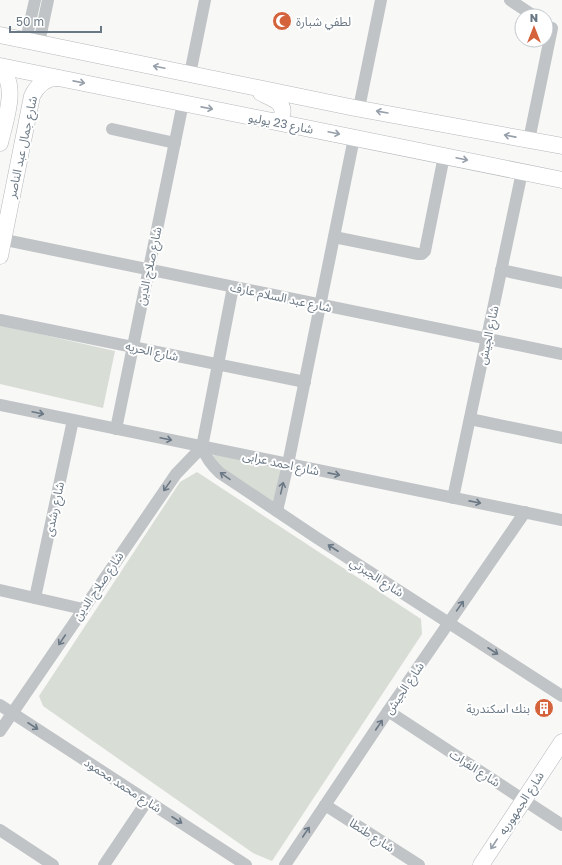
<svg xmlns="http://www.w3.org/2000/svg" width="562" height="865" viewBox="0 0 562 865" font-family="'Golos Text','Noto Sans Arabic',sans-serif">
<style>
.green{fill:#d8ddd6}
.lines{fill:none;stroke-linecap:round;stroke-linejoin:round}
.major-casing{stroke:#b4b8bc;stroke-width:17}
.minor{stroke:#c0c4c7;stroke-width:12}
.major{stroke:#fff;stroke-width:16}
.oneway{stroke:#97a0aa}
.oneway2{stroke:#6a7885}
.labels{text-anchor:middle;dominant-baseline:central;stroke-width:4;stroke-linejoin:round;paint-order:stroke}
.poi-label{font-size:12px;fill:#6a7885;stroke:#fff;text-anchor:start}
.street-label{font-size:12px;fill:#6a7885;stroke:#fff}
</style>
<rect width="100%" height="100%" fill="#f8f8f6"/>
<!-- green -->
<g class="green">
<polygon points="0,325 115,351 103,408 0,384"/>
<polygon points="214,452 284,468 274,507 212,463"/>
<polygon points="197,472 421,619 422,634 272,861 253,853 43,706 39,696 180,482"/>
</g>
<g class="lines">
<!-- major casing -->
<g class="major-casing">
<g id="major">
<polyline points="0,35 355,108 562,146"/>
<polyline points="0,66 562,180"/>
<path d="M0,68C19,85 5,121 0,143"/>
<path d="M261,93C269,97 286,102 282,115C281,118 279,120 275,121"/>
<path d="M0,256L32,96C37,86 44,78 57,78"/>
<polyline points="481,865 562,742"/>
</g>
</g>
<!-- minor -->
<g class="minor">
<polyline points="510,0 534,16"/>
<polyline points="26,40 35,0"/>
<polyline points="39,43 48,0"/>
<polyline points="190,74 205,0"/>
<polyline points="359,108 381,0"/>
<polyline points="112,129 175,143"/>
<polyline points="529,140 552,28"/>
<polyline points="334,237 418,254 422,254 425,251 444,156"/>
<polyline points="0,239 562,354"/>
<polyline points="501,270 562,283"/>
<polyline points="0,320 305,382"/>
<polyline points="0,405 562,520"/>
<polyline points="470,419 562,438"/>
<polyline points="116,429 183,103"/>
<path d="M202,447C206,458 211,465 220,473L317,538L562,696"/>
<polyline points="202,447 233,287"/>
<polyline points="453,498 522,172"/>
<polyline points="277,511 288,464 354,138"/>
<polyline points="0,590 83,609"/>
<polyline points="35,598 73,420"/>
<polyline points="0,705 246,865"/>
<polyline points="388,711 562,825"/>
<polyline points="0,731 176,474 202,447"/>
<polyline points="325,805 419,865"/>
<polyline points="0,830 53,865"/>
<polyline points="104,865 147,801"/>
<polyline points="285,865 388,711 525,512"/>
</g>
<!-- major -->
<use href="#major" class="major"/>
</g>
<!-- one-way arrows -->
<defs><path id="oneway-shaft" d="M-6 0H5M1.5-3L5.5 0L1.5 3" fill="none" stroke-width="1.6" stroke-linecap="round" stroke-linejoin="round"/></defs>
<g class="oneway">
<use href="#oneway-shaft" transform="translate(159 67) rotate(-168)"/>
<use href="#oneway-shaft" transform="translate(79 82) rotate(11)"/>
<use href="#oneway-shaft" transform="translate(207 108) rotate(11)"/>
<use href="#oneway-shaft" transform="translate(382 112) rotate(-170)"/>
<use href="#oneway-shaft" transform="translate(334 133) rotate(12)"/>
<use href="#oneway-shaft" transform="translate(510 136) rotate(-169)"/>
<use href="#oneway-shaft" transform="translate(462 159) rotate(12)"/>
<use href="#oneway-shaft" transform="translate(494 844) rotate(123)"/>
</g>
<g class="oneway2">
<use href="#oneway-shaft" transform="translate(38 413) rotate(12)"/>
<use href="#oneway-shaft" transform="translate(166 439) rotate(12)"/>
<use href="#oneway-shaft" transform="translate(334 474) rotate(11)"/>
<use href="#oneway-shaft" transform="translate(225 476) rotate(-145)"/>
<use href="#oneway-shaft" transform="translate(167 486) rotate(125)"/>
<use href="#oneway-shaft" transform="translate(282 488) rotate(-77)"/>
<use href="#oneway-shaft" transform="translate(475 502) rotate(11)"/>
<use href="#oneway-shaft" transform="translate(333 548) rotate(-147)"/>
<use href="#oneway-shaft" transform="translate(460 606) rotate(-55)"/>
<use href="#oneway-shaft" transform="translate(62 640) rotate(124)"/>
<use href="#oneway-shaft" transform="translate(493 651) rotate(33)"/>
<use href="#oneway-shaft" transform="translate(379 725) rotate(-56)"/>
<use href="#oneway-shaft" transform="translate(33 726) rotate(33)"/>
<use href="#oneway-shaft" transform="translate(177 820) rotate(33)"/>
<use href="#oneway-shaft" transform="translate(306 832) rotate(-56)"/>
</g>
<!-- icons -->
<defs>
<g id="mosque-disc" transform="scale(1)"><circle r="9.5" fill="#d4623b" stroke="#fff"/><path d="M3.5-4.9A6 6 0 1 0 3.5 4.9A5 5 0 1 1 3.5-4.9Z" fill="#fff"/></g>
<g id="building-disc" transform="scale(1)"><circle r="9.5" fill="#d4623b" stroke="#fff"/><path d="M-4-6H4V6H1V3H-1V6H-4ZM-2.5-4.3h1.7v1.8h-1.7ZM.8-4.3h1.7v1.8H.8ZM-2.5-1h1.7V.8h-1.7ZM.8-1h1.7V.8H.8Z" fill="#fff"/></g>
</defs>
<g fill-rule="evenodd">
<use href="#mosque-disc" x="282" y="21"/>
<use href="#building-disc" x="544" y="708"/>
</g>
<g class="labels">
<!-- poi labels -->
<g class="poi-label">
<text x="296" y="21">لطفي شبارة</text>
<text x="530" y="708" text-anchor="end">بنك اسكندرية</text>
</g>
<!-- street labels -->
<g class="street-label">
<text transform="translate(281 123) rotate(11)">شارع 23 يوليو</text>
<text transform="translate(22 147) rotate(-78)">شارع جمال عبد الناصر</text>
<text transform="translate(149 266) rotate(-78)">شارع صلاح الدين</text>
<text transform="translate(281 297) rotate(12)">شارع عبد السلام عارف</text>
<text transform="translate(488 335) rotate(-78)">شارع الجيش</text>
<text transform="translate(152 351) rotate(12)">شارع الحريه</text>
<text transform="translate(281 463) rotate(12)">شارع احمد عرابى</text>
<text transform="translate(54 509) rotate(-78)">شارع رشدى</text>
<text transform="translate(377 577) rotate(33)">شارع الجبرتي</text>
<text transform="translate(98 586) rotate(-56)">شارع صلاح الدين</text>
<text transform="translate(404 688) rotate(-56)">شارع الجيش</text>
<text transform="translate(475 768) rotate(33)">شارع الفرات</text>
<text transform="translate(123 785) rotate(33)">شارع محمد محمود</text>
<text transform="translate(521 803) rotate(-57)">شارع الجمهوريه</text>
<text transform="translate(372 835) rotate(33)">شارع طنطا</text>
</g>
</g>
<!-- north arrow -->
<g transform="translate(534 28)"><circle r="19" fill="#ffffff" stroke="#c3c9ce"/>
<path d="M0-3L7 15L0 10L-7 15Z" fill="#d4623b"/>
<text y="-6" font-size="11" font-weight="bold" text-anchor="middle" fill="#6a7885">N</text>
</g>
<!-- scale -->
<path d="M10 26v6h91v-6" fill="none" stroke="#6a7885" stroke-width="2"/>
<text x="16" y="26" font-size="12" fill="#6a7885" stroke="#ffffff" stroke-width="3" paint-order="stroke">50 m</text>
</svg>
